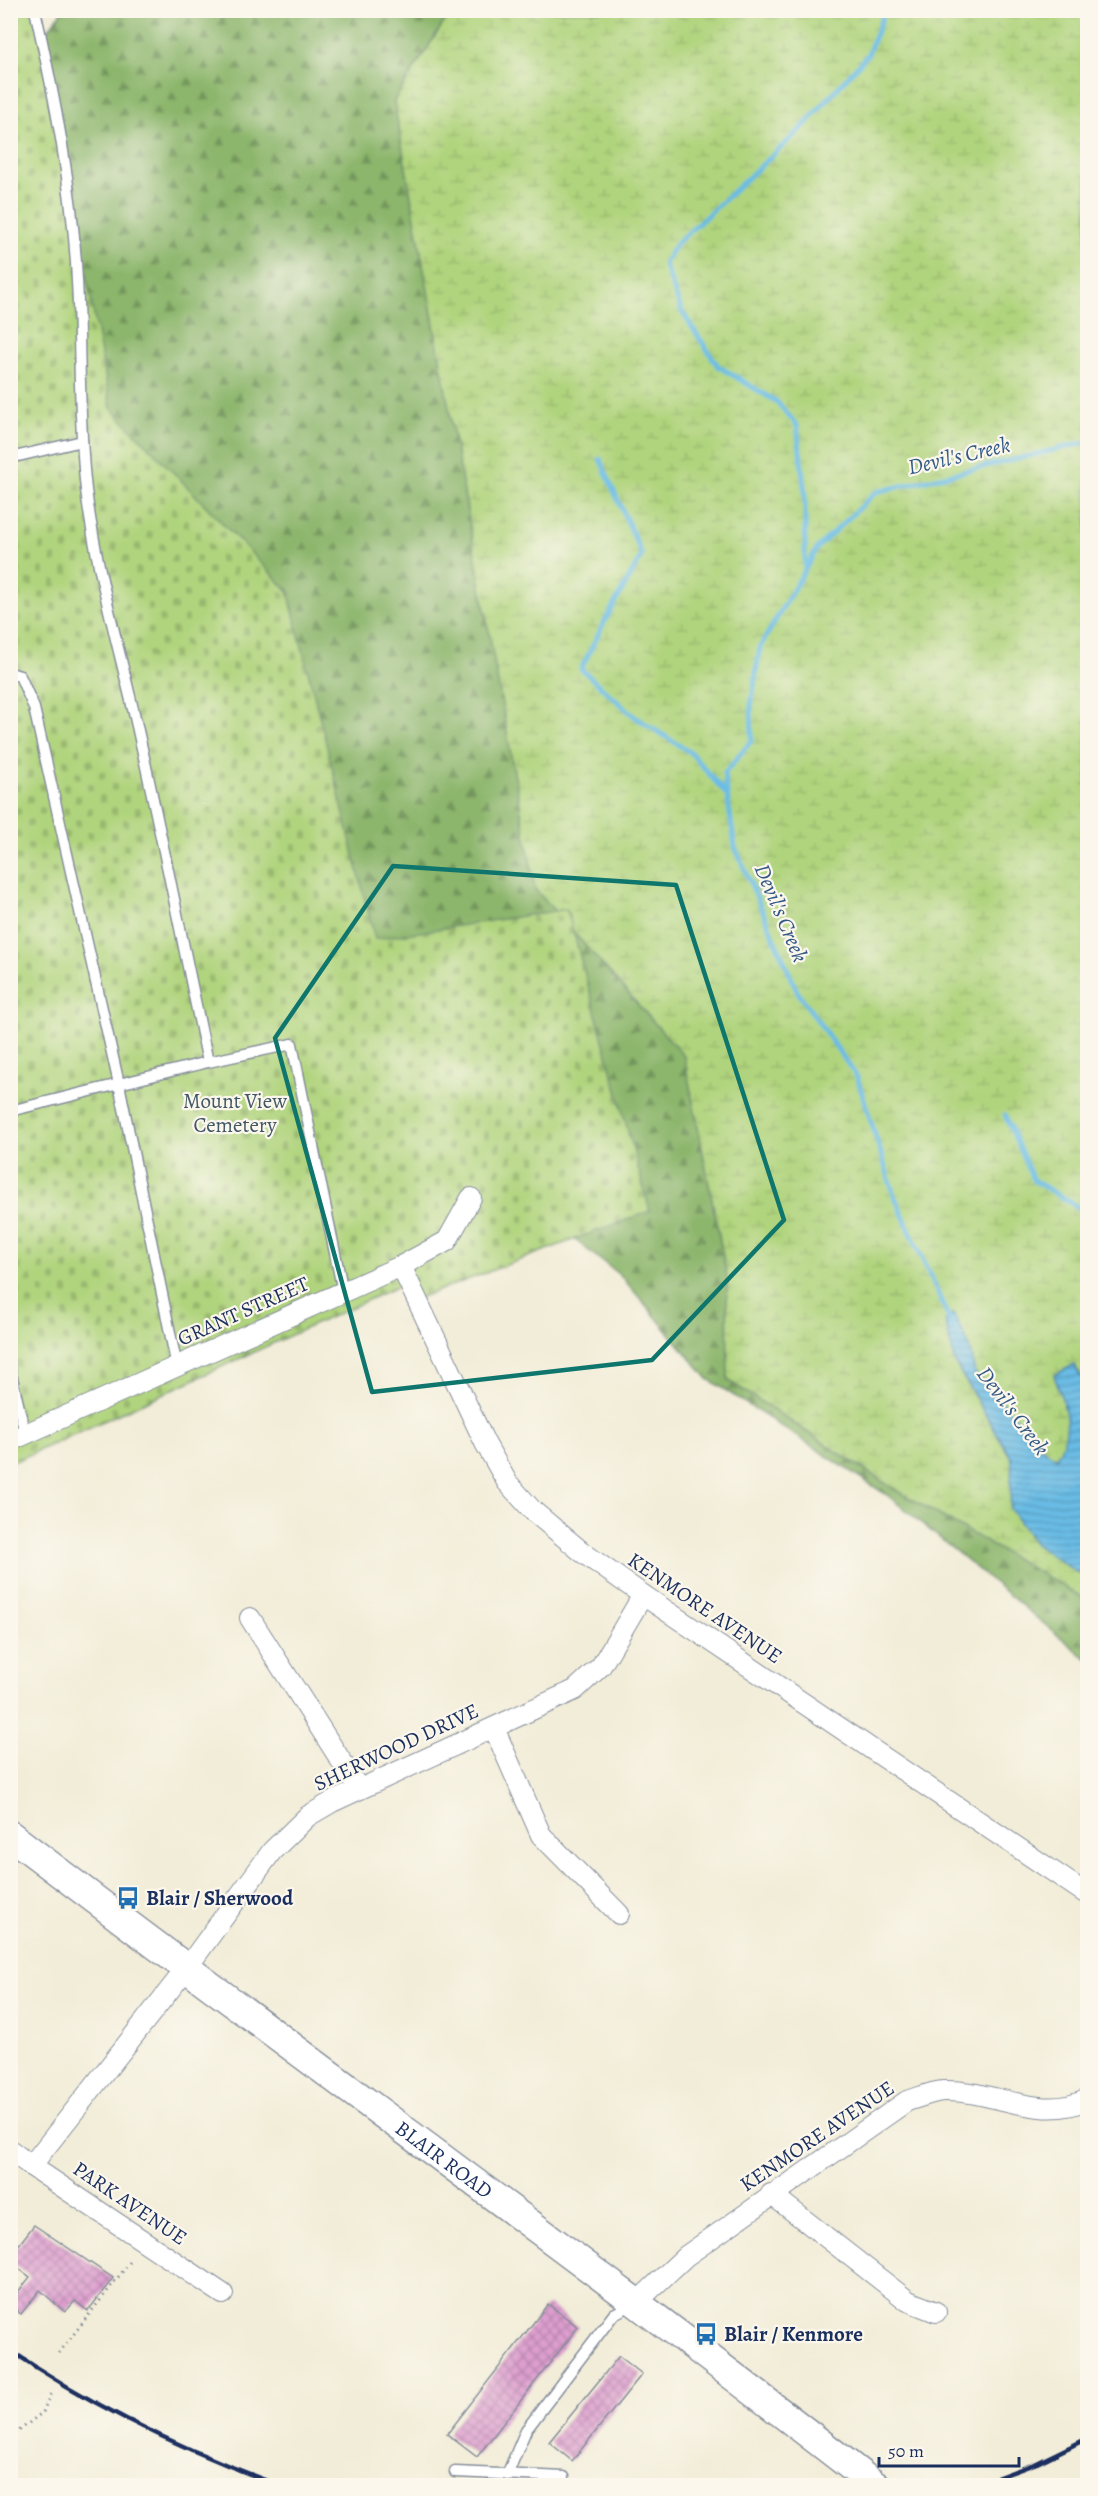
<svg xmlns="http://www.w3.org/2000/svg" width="1098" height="2496" viewBox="0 0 1098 2496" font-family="Alegreya,serif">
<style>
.forest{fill:url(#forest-firs);stroke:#547265;stroke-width:1.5}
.wetland{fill:url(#wetland-marsh);stroke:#66826e;stroke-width:1.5}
.cemetery{fill:url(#cemetery-stones);stroke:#66826e;stroke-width:1.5}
.water{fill:url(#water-rules);stroke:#4276a2;stroke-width:1.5}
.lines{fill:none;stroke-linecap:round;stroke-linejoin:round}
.stream{stroke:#69bce5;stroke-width:5}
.building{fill:url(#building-cross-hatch)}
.lane-casing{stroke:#868e9b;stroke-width:13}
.street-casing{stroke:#868e9b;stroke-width:22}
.secondary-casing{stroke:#868e9b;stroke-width:31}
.path{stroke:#868e9b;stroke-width:3;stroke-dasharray:1.5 4.5;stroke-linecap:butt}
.lane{stroke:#fff;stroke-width:10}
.street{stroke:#fff;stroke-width:20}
.secondary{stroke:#fff;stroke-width:28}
.rail{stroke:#1b2f5e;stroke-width:4.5}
.marked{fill:none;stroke:#0f766e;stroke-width:4.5;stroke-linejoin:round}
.labels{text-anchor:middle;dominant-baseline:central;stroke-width:4.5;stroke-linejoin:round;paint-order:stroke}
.park-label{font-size:21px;fill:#405866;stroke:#fbf7ec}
.street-label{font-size:21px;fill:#1b2f5e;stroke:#fbf7ec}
.poi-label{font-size:21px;font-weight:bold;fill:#1b2f5e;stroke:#fbf7ec;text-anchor:start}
.water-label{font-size:22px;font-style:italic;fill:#325986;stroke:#fbf7ec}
</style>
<defs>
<pattern id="forest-firs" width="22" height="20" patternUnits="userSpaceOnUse" patternTransform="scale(1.5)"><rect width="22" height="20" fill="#8cb66c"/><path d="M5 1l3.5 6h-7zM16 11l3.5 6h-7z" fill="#72945c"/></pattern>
<pattern id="wetland-marsh" width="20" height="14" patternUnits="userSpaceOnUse" patternTransform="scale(1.5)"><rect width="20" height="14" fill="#b0d47d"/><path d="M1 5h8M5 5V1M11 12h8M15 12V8" fill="none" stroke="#97b66e"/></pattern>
<pattern id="cemetery-stones" width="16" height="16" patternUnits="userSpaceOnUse" patternTransform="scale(1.5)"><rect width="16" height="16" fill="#b0d47d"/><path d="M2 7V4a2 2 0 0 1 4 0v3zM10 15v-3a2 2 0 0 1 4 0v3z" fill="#97b66e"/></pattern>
<pattern id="water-rules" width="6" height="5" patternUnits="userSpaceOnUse" patternTransform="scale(1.5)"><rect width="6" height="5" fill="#69bce5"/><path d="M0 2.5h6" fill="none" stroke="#5699bd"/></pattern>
<pattern id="building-cross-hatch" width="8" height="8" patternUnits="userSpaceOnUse" patternTransform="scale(1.5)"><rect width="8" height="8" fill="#de9fcf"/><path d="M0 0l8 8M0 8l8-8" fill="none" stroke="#b382ab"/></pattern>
</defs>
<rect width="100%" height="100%" fill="#fbf7ec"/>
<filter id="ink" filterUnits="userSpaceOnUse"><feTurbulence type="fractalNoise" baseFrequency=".0167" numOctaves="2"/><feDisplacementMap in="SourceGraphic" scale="12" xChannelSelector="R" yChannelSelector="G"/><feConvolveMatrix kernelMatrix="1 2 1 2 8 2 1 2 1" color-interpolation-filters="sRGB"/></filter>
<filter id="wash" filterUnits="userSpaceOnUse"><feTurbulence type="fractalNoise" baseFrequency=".008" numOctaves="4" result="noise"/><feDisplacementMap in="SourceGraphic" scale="24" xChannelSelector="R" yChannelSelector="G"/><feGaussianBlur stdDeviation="1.35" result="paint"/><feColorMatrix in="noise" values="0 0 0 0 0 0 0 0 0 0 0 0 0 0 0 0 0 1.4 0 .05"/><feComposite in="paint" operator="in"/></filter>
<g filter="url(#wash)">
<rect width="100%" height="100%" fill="#f2edd8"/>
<!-- forest -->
<polygon class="forest" points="62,11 451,11 394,101 535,889 684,1056 727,1276 728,1380 894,1489 1087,1600 1087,1659 887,1495 708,1379 622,1277 574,1239 375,939 111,408 42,38"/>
<!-- wetland -->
<polygon class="wetland" points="451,11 1087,11 1088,1386 1074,1365 1055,1375 1066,1412 1068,1435 1056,1459 1032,1440 999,1397 974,1373 968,1343 955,1363 1012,1459 1035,1544 1087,1579 1087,1600 894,1489 728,1380 727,1276 684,1056 535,889 394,101"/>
<!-- cemetery -->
<polygon class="cemetery" points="10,11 36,11 50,77 111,408 288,591 375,939 567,909 650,1211 416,1299 405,1283 11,1463"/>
<!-- water -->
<path class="water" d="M953,1313L968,1343L975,1373L999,1397L1032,1440L1056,1458C1075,1426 1065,1408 1054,1375L1074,1365L1087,1386V1579L1035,1544L1010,1509L1012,1459L955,1363L945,1321Z"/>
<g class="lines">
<!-- stream -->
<g class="stream">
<polyline points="600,459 642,555 606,619 581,669 635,717 691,753 727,795"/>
<polyline points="805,568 805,494 797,425 777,402 718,366 682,312 664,263 676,244 801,129 868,54 885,10"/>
<polyline points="1005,1115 1033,1180 1073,1204 1088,1216"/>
<polyline points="951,1323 894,1195 857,1077 797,991 735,847 724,774 752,740 751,706 760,647 818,547 876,492 1088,442"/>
</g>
</g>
<g id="blocks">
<!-- building -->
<g class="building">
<polygon points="34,2225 113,2278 88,2311 75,2301 65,2312 40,2290 21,2314 10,2306 10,2302 30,2277 10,2262 10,2256"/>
<polygon points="548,2304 578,2327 477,2457 447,2434"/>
<polygon points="619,2356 642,2374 572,2461 549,2442"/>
</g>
</g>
</g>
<g filter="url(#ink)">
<use href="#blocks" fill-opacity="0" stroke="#868e9b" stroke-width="1.5"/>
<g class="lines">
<!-- lane casing -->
<g class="lane-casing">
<g id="lane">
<path d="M35,10C55,99 73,190 77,281C81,350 78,420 86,490C96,569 119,648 137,726C162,837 184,950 208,1062"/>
<polyline points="10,458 82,441"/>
<polyline points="10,673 20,676 34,708 119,1084 177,1367"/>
<polyline points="10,1111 208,1062 292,1044 343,1292"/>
<polyline points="10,1369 25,1434"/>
<polyline points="455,2472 564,2477"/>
<polyline points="507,2475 526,2430 614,2314 633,2304"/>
</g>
</g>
<!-- street casing -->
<g class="street-casing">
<g id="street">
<polyline points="401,1266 485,1443 507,1482 533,1511 582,1552 643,1595 1088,1895"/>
<polyline points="10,1441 401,1266 447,1241 471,1198"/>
<polyline points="250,1618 359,1789"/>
<polyline points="494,1728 541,1835 619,1914"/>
<polyline points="10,2150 31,2166 223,2294"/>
<polyline points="31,2166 186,1969 272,1851 308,1816 332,1802 575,1690 601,1666 643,1595"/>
<polyline points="771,2194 908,2301 936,2312"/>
<path d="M637,2302L686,2256L907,2101C918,2098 931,2092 943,2091C992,2089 1041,2123 1088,2099"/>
</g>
</g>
<!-- secondary casing -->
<g class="secondary-casing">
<g id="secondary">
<path id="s1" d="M10,1835C297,2054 591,2264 876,2486"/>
</g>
</g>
<!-- path -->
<g class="path">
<polyline points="59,2353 130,2262"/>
<polyline points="10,2438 43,2412 51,2393"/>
</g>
<!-- lane -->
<use href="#lane" class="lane"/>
<!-- street -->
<use href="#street" class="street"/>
<!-- secondary -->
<use href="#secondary" class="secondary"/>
<!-- rail -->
<g class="rail">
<path d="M10,2350C94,2408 186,2451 281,2486"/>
<polyline points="975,2486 1037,2463 1088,2438"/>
</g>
</g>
</g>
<!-- marked area -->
<path class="marked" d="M393,866L676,885L784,1220L652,1360L372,1392L275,1038Z"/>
<!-- icons -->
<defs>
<g id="bus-bare" transform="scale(1.8)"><path d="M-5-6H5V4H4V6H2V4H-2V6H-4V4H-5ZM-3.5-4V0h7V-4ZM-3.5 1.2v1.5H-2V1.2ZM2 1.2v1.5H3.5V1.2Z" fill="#1f6fb2" stroke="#fbf7ec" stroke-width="2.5" paint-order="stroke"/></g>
</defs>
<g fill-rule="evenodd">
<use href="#bus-bare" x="128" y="1898"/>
<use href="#bus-bare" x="706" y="2334"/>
</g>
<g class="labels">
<!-- park labels -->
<g class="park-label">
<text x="235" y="1101">Mount View<tspan x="235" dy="24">Cemetery</tspan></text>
</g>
<!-- street labels -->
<g class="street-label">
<text transform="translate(243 1311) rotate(-24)">GRANT STREET</text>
<text transform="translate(705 1608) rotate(34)">KENMORE AVENUE</text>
<text transform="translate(396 1747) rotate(-25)">SHERWOOD DRIVE</text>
<text transform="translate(817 2136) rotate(-34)">KENMORE AVENUE</text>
<text stroke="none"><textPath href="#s1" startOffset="542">BLAIR ROAD</textPath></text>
<text transform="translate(130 2203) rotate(34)">PARK AVENUE</text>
</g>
<!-- poi labels -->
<g class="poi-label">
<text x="146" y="1898">Blair / Sherwood</text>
<text x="724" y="2334">Blair / Kenmore</text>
</g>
<!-- water labels -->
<g class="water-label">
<text transform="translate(959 456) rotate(-13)">Devil's Creek</text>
<text transform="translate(781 913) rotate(67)">Devil's Creek</text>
<text transform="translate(1013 1411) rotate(53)">Devil's Creek</text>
</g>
</g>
<!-- margin -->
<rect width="1098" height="2496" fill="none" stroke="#fbf7ec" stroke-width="36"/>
<!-- scale -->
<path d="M879 2457v9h140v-9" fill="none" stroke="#1b2f5e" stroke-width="3"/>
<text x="888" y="2457" font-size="18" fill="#1b2f5e" stroke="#fbf7ec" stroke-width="4.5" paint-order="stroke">50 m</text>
</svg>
